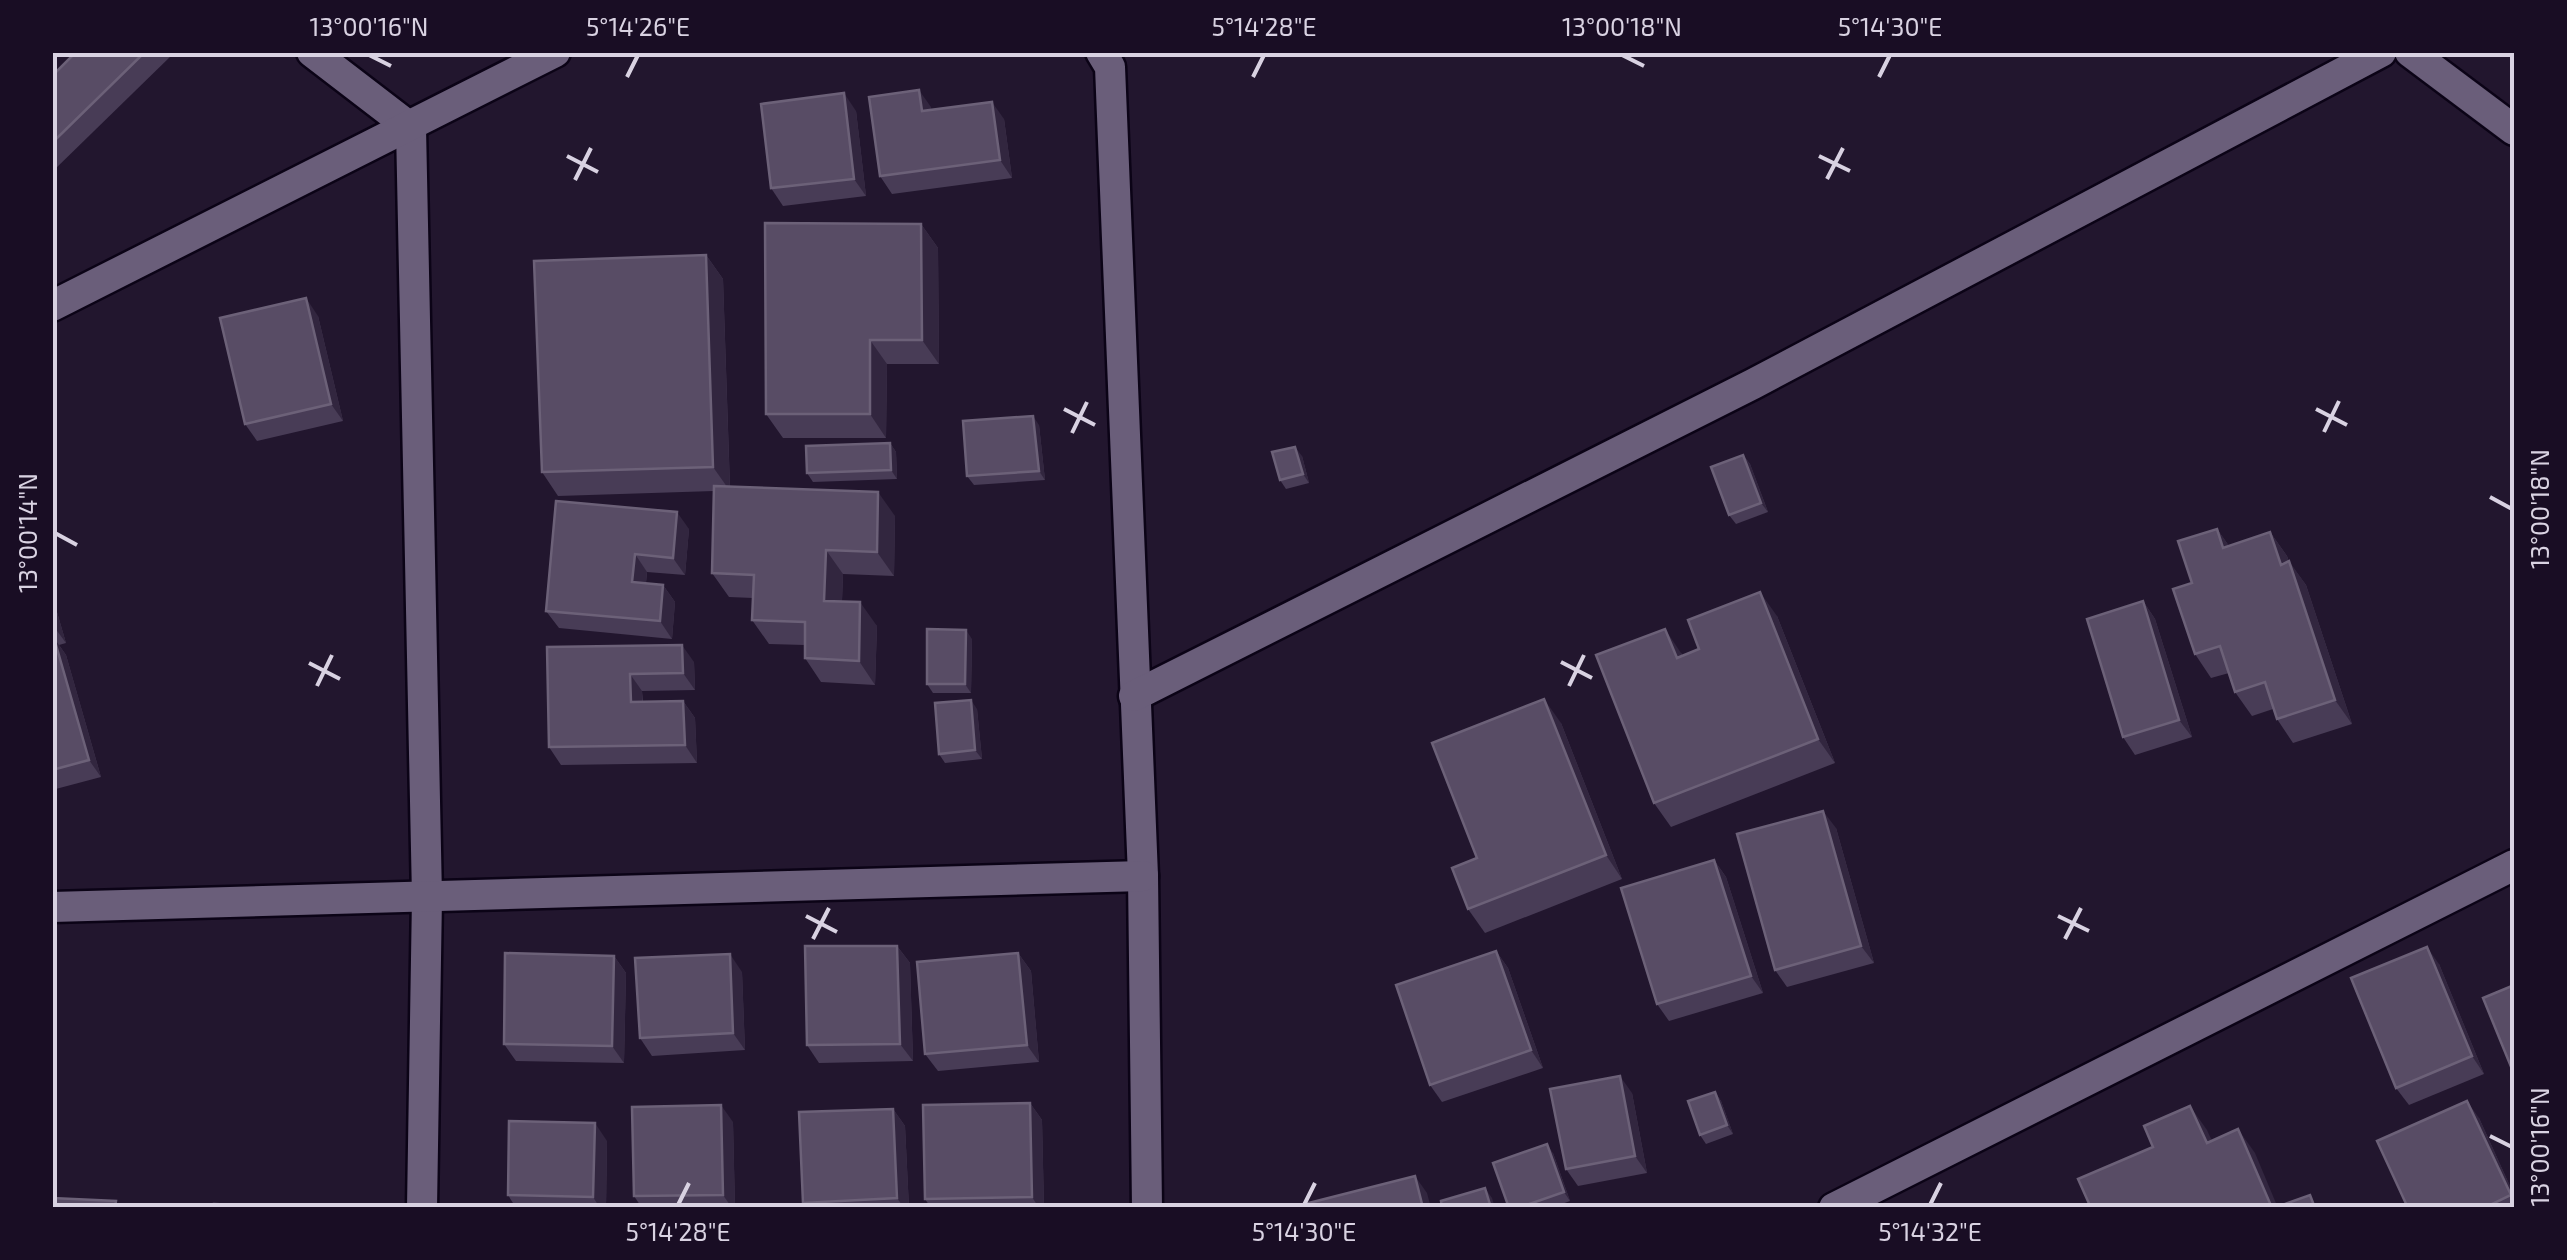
<svg xmlns="http://www.w3.org/2000/svg" width="2567" height="1260" viewBox="0 0 2567 1260" font-family="'Exo 2',sans-serif">
<style>
.lines{fill:none;stroke-linecap:round;stroke-linejoin:round}
.minor-casing{stroke:#0b0316;stroke-width:35}
.minor{stroke:#6a5e7a;stroke-width:30}
.wall{fill:#483c56}
.shaded-wall{fill:#32263f}
.building{fill:#584c65;stroke:#6c6178;stroke-width:2.5}
.ticks{fill:none;stroke:#d9d2e2;stroke-width:4}
.neatline{fill:none;stroke:#d9d2e2;stroke-width:4}
.ticks-label{font-size:25px;text-anchor:middle;fill:#d9d2e2}
</style>
<rect width="100%" height="100%" fill="#22162e"/>
<g class="lines">
<!-- minor casing -->
<g class="minor-casing">
<g id="minor">
<polyline points="312,52 411,128 427,897 422,1208"/>
<polyline points="1101,52 1110,67 1143,876 1147,1208"/>
<polyline points="2410,52 2514,130"/>
<polyline points="52,306 555,52"/>
<polyline points="1134,696 1753,384 2381,52"/>
<polyline points="52,907 1143,876"/>
<polyline points="1834,1208 2514,865"/>
</g>
</g>
<!-- minor -->
<use href="#minor" class="minor"/>
</g>
<!-- wall -->
<g class="wall">
<polygon points="76,52 171,52 173,54 52,172 52,76"/>
<polygon points="931,107 931,110 1004,119 1012,178 892,194 880,176"/>
<polygon points="856,111 866,196 783,206 771,188"/>
<polygon points="921,224 938,248 939,364 887,364 886,438 783,438 766,414"/>
<polygon points="706,255 723,279 730,487 895,516 894,576 843,574 842,601 877,626 875,685 821,682 805,658 805,645 769,644 752,620 753,598 729,597 712,573 714,491 558,496 542,472"/>
<polygon points="318,316 343,421 257,441 245,424"/>
<polygon points="1039,425 1045,480 974,485 967,476"/>
<polygon points="890,443 896,452 897,479 813,482 807,473"/>
<polygon points="1743,455 1750,464 1768,512 1736,524 1729,515"/>
<polygon points="1302,456 1309,483 1286,489 1280,480"/>
<polygon points="556,501 689,529 685,575 647,572 646,583 663,585 675,602 672,639 559,628 546,611"/>
<polygon points="2217,529 2229,546 2270,532 2287,556 2289,562 2306,585 2352,724 2293,743 2277,719 2273,709 2252,716 2235,692 2229,673 2211,678 2195,654 2192,583"/>
<polygon points="52,595 66,643 59,645 66,655 101,777 52,790"/>
<polygon points="2143,601 2155,619 2192,737 2135,755 2123,737"/>
<polygon points="1777,616 1835,763 1671,827 1654,803 1681,653 1683,656"/>
<polygon points="972,639 971,693 933,693 927,684"/>
<polygon points="547,647 694,662 695,690 642,691 643,702 683,701 695,718 697,763 561,765 549,747"/>
<polygon points="977,709 982,759 945,763 939,754"/>
<polygon points="1561,723 1622,879 1485,933 1468,909 1477,858"/>
<polygon points="1836,828 1874,963 1787,987 1775,970"/>
<polygon points="1714,860 1726,877 1763,993 1669,1021 1657,1004"/>
<polygon points="897,946 910,963 913,1061 819,1063 807,1045"/>
<polygon points="1496,951 1508,968 1543,1068 1442,1102 1430,1085"/>
<polygon points="1018,953 1031,971 1039,1062 938,1071 925,1054"/>
<polygon points="614,956 626,973 624,1063 516,1061 504,1044"/>
<polygon points="2439,964 2484,1074 2409,1105 2396,1088"/>
<polygon points="742,972 745,1050 652,1056 640,1038"/>
<polygon points="1715,1092 1721,1101 1733,1134 1706,1144 1700,1135"/>
<polygon points="1632,1093 1647,1173 1578,1186 1566,1169"/>
<polygon points="1030,1103 1042,1120 1044,1208 931,1208 925,1199"/>
<polygon points="893,1109 905,1126 909,1208 806,1208 803,1203"/>
<polygon points="2479,1118 2514,1195 2514,1208 2408,1208"/>
<polygon points="733,1122 735,1208 642,1208 634,1196"/>
<polygon points="607,1141 606,1208 516,1208 508,1195"/>
<polygon points="1553,1153 1570,1201 1551,1208 1509,1208"/>
</g>
<!-- shaded-wall -->
<g class="shaded-wall">
<polygon points="919,90 931,107 934,128 922,111"/>
<polygon points="844,93 856,111 866,196 854,179"/>
<polygon points="992,102 1004,119 1012,178 1000,160"/>
<polygon points="921,224 938,248 939,364 922,340"/>
<polygon points="706,255 723,279 730,491 713,467"/>
<polygon points="306,298 318,316 343,421 331,404"/>
<polygon points="870,340 887,364 886,438 870,414"/>
<polygon points="1033,416 1039,425 1045,480 1039,471"/>
<polygon points="890,443 896,452 897,479 891,470"/>
<polygon points="1295,447 1302,456 1309,483 1303,474"/>
<polygon points="1743,455 1750,464 1768,512 1761,503"/>
<polygon points="878,492 895,516 894,576 877,552"/>
<polygon points="677,512 689,529 685,575 673,558"/>
<polygon points="2217,529 2234,553 2223,548"/>
<polygon points="2270,532 2287,556 2298,589 2281,565"/>
<polygon points="826,550 843,574 841,625 824,601"/>
<polygon points="635,554 647,572 644,599 632,582"/>
<polygon points="2289,561 2306,585 2352,724 2335,700"/>
<polygon points="663,585 675,602 672,639 660,621"/>
<polygon points="1760,592 1777,616 1835,763 1818,739"/>
<polygon points="52,595 66,643 52,624"/>
<polygon points="2143,601 2155,619 2192,737 2179,720"/>
<polygon points="860,602 877,626 875,685 859,661"/>
<polygon points="1665,629 1681,653 1694,682 1677,658"/>
<polygon points="966,630 972,639 971,693 965,684"/>
<polygon points="54,638 66,655 101,777 89,760"/>
<polygon points="682,645 694,662 695,690 683,673"/>
<polygon points="630,674 642,691 643,719 631,702"/>
<polygon points="1544,699 1561,723 1622,879 1606,855"/>
<polygon points="971,700 977,709 982,759 975,750"/>
<polygon points="683,701 695,718 697,763 685,745"/>
<polygon points="1823,811 1836,828 1874,963 1861,946"/>
<polygon points="1714,860 1726,877 1763,993 1751,976"/>
<polygon points="897,946 910,963 913,1061 900,1044"/>
<polygon points="2427,947 2439,964 2484,1074 2472,1056"/>
<polygon points="1496,951 1508,968 1543,1068 1531,1050"/>
<polygon points="1018,953 1031,971 1039,1062 1027,1045"/>
<polygon points="730,954 742,972 745,1050 733,1033"/>
<polygon points="614,956 626,973 624,1063 612,1046"/>
<polygon points="1620,1076 1632,1093 1647,1173 1635,1156"/>
<polygon points="1715,1092 1721,1101 1733,1134 1727,1125"/>
<polygon points="2467,1101 2479,1118 2514,1195 2514,1201"/>
<polygon points="1030,1103 1042,1120 1044,1208 1039,1208 1032,1197"/>
<polygon points="721,1105 733,1122 735,1208 732,1208 723,1195"/>
<polygon points="2190,1106 2207,1130 2224,1167 2207,1143"/>
<polygon points="893,1109 905,1126 909,1208 904,1208 897,1198"/>
<polygon points="595,1123 607,1141 606,1208 600,1208 593,1197"/>
<polygon points="2238,1129 2255,1153 2278,1208 2272,1208"/>
<polygon points="1547,1144 1553,1153 1570,1201 1564,1192"/>
<polygon points="1415,1176 1427,1193 1431,1208 1423,1208"/>
<polygon points="1485,1188 1492,1198 1495,1208 1491,1208"/>
</g>
<!-- building -->
<g class="building">
<polygon points="76,52 145,52 52,143 52,76"/>
<polygon points="919,90 922,111 992,102 1000,160 880,176 869,97"/>
<polygon points="844,93 854,179 771,188 761,104"/>
<polygon points="765,223 921,224 922,340 870,340 870,414 766,414"/>
<polygon points="706,255 713,467 542,472 534,261"/>
<polygon points="306,298 331,404 245,424 220,318"/>
<polygon points="1033,416 1039,471 967,476 963,421"/>
<polygon points="890,443 891,470 807,473 806,446"/>
<polygon points="1295,447 1303,474 1280,480 1272,452"/>
<polygon points="1743,455 1761,503 1729,515 1711,467"/>
<polygon points="714,486 878,492 877,552 826,550 824,601 860,602 859,661 805,658 805,622 752,620 754,575 712,573"/>
<polygon points="556,501 677,512 673,558 635,554 632,582 663,585 660,621 546,611"/>
<polygon points="2217,529 2223,548 2270,532 2281,565 2289,561 2335,700 2277,719 2265,682 2235,692 2220,646 2195,654 2173,589 2192,583 2178,541"/>
<polygon points="1760,592 1818,739 1654,803 1596,655 1665,629 1677,658 1699,649 1688,620"/>
<polygon points="2143,601 2179,720 2123,737 2087,619"/>
<polygon points="927,629 966,630 965,684 927,684"/>
<polygon points="52,638 54,638 89,760 52,770"/>
<polygon points="682,645 683,673 630,674 631,702 683,701 685,745 549,747 547,647"/>
<polygon points="1544,699 1606,855 1468,909 1452,868 1477,858 1432,743"/>
<polygon points="971,700 975,750 939,754 935,703"/>
<polygon points="1823,811 1861,946 1775,970 1737,834"/>
<polygon points="1714,860 1751,976 1657,1004 1621,888"/>
<polygon points="805,946 897,946 900,1044 807,1045"/>
<polygon points="2427,947 2472,1056 2396,1088 2351,978"/>
<polygon points="1496,951 1531,1050 1430,1085 1396,985"/>
<polygon points="505,953 614,956 612,1046 504,1044"/>
<polygon points="1018,953 1027,1045 925,1054 917,962"/>
<polygon points="730,954 733,1033 640,1038 635,958"/>
<polygon points="2512,986 2514,991 2514,1074 2483,998"/>
<polygon points="1620,1076 1635,1156 1566,1169 1550,1089"/>
<polygon points="1715,1092 1727,1125 1700,1135 1688,1101"/>
<polygon points="2467,1101 2511,1195 2484,1208 2408,1208 2377,1141"/>
<polygon points="1030,1103 1032,1197 925,1199 923,1105"/>
<polygon points="721,1105 723,1195 634,1196 632,1107"/>
<polygon points="2190,1106 2207,1143 2238,1129 2272,1208 2091,1208 2078,1179 2153,1147 2144,1126"/>
<polygon points="893,1109 897,1198 803,1203 799,1112"/>
<polygon points="509,1121 595,1123 593,1197 508,1195"/>
<polygon points="1547,1144 1564,1192 1518,1208 1509,1208 1493,1163"/>
<polygon points="1415,1176 1423,1208 1302,1208 1301,1205"/>
<polygon points="1485,1188 1491,1208 1442,1208 1441,1201"/>
<polygon points="2310,1195 2315,1208 2286,1208 2285,1204"/>
<polygon points="52,1198 116,1201 115,1208 52,1208"/>
<polygon points="214,1204 290,1207 214,1208"/>
</g>
<!-- ticks -->
<path class="ticks" d="M369,55L391,66M1622,55L1644,66M627,77L638,55M1253,77L1264,55M1879,77L1890,55M567,156L598,172M1819,156L1850,171M1827,179L1843,148M575,180L591,148M1064,409L1095,425M2316,409L2347,425M2324,432L2339,401M1072,433L1087,402M2490,497L2512,509M55,533L77,545M1561,662L1592,678M309,663L340,679M317,686L332,655M1569,686L1584,655M806,916L837,932M2058,916L2089,931M813,939L829,908M2065,939L2081,908M2490,1136L2512,1147M678,1205L689,1183M1304,1205L1315,1183M1930,1205L1941,1183"/>
<!-- border -->
<rect width="2567" height="1260" fill="none" stroke="#190d24" stroke-width="110"/>
<rect x="55" y="55" width="2457" height="1150" class="neatline"/>
<g class="ticks-label">
<text x="369" y="36">13°00'16"N</text>
<text x="638" y="36">5°14'26"E</text>
<text x="1264" y="36">5°14'28"E</text>
<text x="1622" y="36">13°00'18"N</text>
<text x="1890" y="36">5°14'30"E</text>
<text transform="translate(2540 509) rotate(-90)" y="9">13°00'18"N</text>
<text transform="translate(28 533) rotate(-90)" y="9">13°00'14"N</text>
<text transform="translate(2540 1147) rotate(-90)" y="9">13°00'16"N</text>
<text x="678" y="1241">5°14'28"E</text>
<text x="1304" y="1241">5°14'30"E</text>
<text x="1930" y="1241">5°14'32"E</text>
</g>
</svg>
